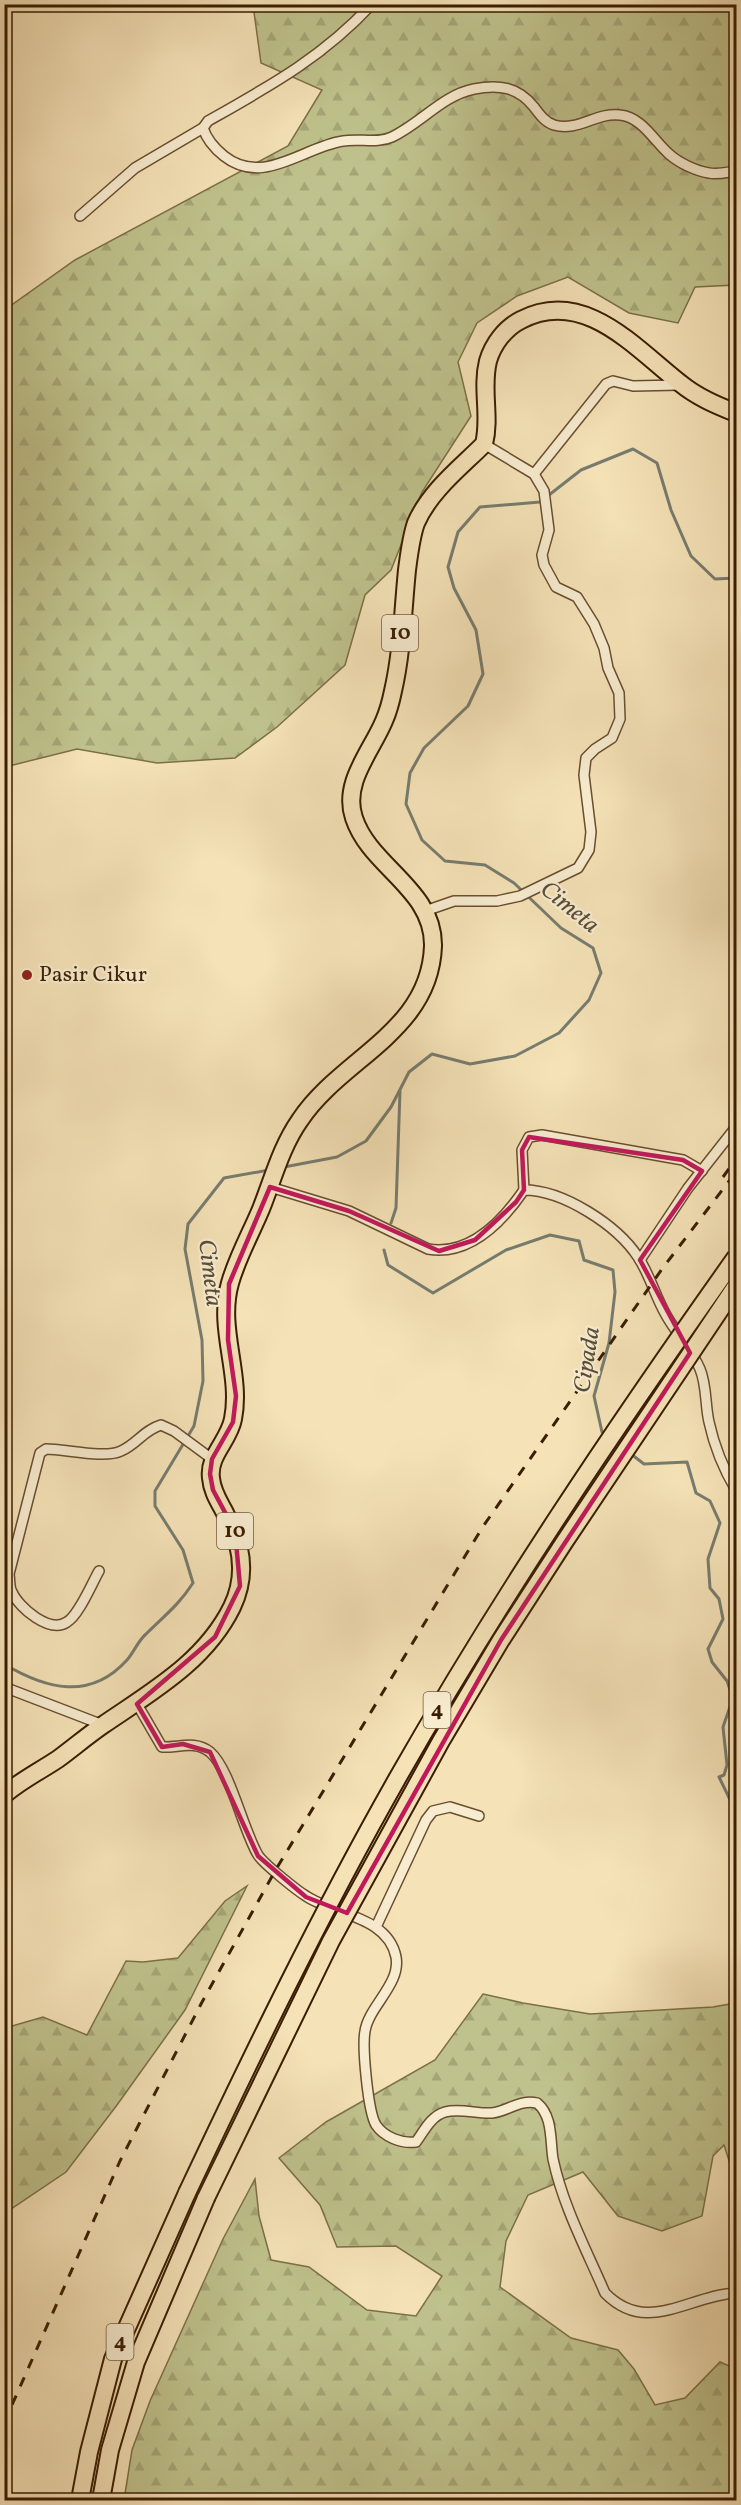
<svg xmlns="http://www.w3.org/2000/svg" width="741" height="2505" viewBox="0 0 741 2505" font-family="Vollkorn,serif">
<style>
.forest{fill:url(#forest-firs);stroke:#7c7047;stroke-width:1.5}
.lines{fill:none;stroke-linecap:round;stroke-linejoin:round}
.stream{stroke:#777c6f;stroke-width:3}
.street-casing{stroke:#694e2f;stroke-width:12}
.highway-casing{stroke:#3a1d02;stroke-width:20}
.street{stroke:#f8ecd0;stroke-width:9}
.highway{stroke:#f5e2b7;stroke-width:16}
.rail{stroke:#3a1d02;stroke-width:3;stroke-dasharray:10 10;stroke-linecap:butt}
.highway-bridge-casing{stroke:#3a1d02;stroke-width:20;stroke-linecap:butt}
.highway-bridge{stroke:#f5e2b7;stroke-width:16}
.marked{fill:none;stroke:#c2185b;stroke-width:4.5;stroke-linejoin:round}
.poi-dot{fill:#8f2418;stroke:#f8ecd0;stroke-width:2}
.labels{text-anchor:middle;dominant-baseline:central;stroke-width:4.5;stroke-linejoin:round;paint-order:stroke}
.shield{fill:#f8ecd0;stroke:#735b40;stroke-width:1.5}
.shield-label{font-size:21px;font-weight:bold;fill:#3a1d02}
.poi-label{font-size:22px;fill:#3a1d02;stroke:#f8ecd0;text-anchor:start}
.water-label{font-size:24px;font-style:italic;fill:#584d39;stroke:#f8ecd0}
</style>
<defs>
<pattern id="forest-firs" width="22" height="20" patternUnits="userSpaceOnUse" patternTransform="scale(1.5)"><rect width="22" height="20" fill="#bfc28c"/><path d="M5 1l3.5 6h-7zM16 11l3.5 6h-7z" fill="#a5a677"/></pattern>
</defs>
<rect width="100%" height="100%" fill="#f5e2b7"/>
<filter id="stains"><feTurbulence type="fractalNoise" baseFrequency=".00333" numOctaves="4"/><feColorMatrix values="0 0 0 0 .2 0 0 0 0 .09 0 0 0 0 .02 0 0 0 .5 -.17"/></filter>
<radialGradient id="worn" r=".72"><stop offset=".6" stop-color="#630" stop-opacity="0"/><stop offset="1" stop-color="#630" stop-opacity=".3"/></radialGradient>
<!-- forest -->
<g class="forest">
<polygon points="253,5 736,5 736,285 695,287 678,323 629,313 568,277 517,296 477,323 458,362 471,416 422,492 391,570 365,595 345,665 277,727 235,758 157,763 77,749 5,767 4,313 6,309 75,260 288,146 322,90 261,63"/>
<polygon points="247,1886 185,2010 117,2105 66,2172 5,2213 5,2028 43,2017 87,2035 126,1961 143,1962 178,1958 225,1901"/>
<polygon points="483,1994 523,2003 590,2014 713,2007 736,2003 736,2172 732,2170 724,2145 713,2156 702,2216 662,2231 618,2216 583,2172 528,2195 506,2241 500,2287 571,2338 618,2350 634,2369 655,2405 685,2398 720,2362 736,2369 736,2500 124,2500 132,2450 150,2401 223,2239 255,2179 259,2216 271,2260 309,2267 367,2310 416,2316 442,2276 396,2246 337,2247 320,2205 279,2158 326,2122 435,2060"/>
</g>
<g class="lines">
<!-- stream -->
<g class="stream">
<polyline points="284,1167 337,1157 366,1141 391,1107 409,1072 432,1054 470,1064 515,1056 559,1033 589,1000 601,973 593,948 561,928 514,883 485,865 445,861 422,840 406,804 410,773 424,748 468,706 483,674 476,630 454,588 448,567 458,532 480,507 540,502 581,470 633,449 657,463 671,510 691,556 715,579 736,578"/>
<polyline points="391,1223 396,1208 400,1091"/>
<polyline points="384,1250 388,1265 433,1293 506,1250 550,1235 579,1241 584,1260 613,1270 615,1292 609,1343 594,1396 602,1432 607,1435"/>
<polyline points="631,1454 644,1464 687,1462 696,1493 710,1501 720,1523 708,1559 710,1588 719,1599 723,1619 708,1649 712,1662 727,1681 733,1698 723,1727 727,1765 724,1775 719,1777 736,1812"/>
<path d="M4,1664C46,1689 90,1701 127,1660C134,1652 138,1641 146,1634C165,1615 178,1606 193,1583L183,1550L155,1506V1491L194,1426L203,1381L202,1340L185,1249L188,1224L224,1178L269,1170"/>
</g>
<!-- street casing -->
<g class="street-casing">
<g id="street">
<path d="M372,4C323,57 270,86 208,121L203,128C207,140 214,148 224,156C263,187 303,147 343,141C359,138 377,144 392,137C420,124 443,95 474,89C499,84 518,87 534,107C540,115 545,122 554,125C578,132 596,112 620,115C642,117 654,141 669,154C679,163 696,171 709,173C718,175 728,172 736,171"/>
<polyline points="80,216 135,168 203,128"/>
<polyline points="534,474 606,384 613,381 633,386 679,385"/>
<polyline points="425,911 454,901 497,901 520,896 578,868 589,850 591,832 584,775 586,758 595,749 612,738 620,719 619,693 608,668 604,648 594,624 577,597 556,587 544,565 542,555 549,530 544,491 534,474 484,444"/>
<path d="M270,1187L349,1211L428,1249C469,1256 502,1222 524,1190C563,1190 617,1225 638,1257C650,1275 655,1296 666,1315C676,1333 692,1350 700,1369C707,1386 705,1405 709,1422C714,1445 724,1470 736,1490"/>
<polyline points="524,1190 522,1150 529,1137 542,1135 683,1160 702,1171"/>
<polyline points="640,1260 688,1188 736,1127"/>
<path d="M99,1571C92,1583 79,1615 67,1622C50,1634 19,1608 12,1592C9,1587 10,1580 9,1574L40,1453L46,1449C65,1449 105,1459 121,1451C137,1444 144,1430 161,1425L174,1431L212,1459"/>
<polyline points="4,1687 103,1725"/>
<path d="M137,1704L162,1747C178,1748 195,1740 210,1752C230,1769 243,1830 258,1855C263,1863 296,1890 306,1896C334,1915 388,1916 396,1957C401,1984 369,2006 365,2031C362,2047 368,2112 376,2125C384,2137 402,2144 416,2142C424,2131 431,2116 445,2112C460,2108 477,2114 492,2113C508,2111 520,2099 537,2103C553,2116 550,2140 553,2159C563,2206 586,2249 605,2293C647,2336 689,2295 736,2293"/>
<polyline points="376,1927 426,1820 433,1811 450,1807 479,1816"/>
</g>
</g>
<!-- highway casing -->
<g class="highway-casing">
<g id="highway">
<path d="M4,1795C20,1781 40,1771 58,1759C73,1748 87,1736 103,1725C151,1692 205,1662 232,1607C247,1576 242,1544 226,1515C220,1503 212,1492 211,1478C208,1455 229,1441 233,1419C242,1374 217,1329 230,1283C237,1258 251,1233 261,1209C273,1179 281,1147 300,1120C341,1058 430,1032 433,946C434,889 370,867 354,818C342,783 371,752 384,721C388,712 391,701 393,691C402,652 403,610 407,570C409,555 411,537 416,523C430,491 460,468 484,444C491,417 481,389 488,361C493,344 505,328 521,320C584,287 635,348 680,383C697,397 716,405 736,413"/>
<polyline points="80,2500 89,2452 113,2359 187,2193"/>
<polyline points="101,2500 110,2450 136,2362 206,2198"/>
</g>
</g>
<!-- street -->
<use href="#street" class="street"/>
<!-- highway -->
<use href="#highway" class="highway"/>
<!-- rail -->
<g class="rail">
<polyline points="723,1177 736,1159"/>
<polyline points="4,2423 120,2161 201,2004 275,1871 482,1528 662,1269 736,1172"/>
</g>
<!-- highway-bridge casing -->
<g class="highway-bridge-casing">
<g id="highway-bridge">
<path d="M187,2193C253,2053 321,1913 397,1779C500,1598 616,1426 736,1257"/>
<polyline points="206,2198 331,1941 441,1741 501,1640 565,1541 736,1286"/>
</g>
</g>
<!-- highway-bridge -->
<use href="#highway-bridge" class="highway-bridge"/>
</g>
<!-- marked area -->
<path class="marked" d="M529,1137L683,1160L702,1171L640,1260L690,1353L501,1640L347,1913L306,1897L258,1856L210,1752L183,1744L162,1747L137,1704L215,1637L240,1586L235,1531L213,1490L210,1474L212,1459L233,1422L236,1396L228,1340L229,1284L270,1187L349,1211L439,1251L475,1240L516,1202L524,1190L522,1150Z"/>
<!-- markers -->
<circle class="poi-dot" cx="27" cy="975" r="6"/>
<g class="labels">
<!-- shield labels -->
<g class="shield">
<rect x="382" y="615" width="36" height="36" rx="4.5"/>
<rect x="217" y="1513" width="36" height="36" rx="4.5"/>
<rect x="423.5" y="1692" width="27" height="36" rx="4.5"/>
<rect x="106.5" y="2324" width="27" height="36" rx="4.5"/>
</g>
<g class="shield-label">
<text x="400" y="633">10</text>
<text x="235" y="1531">10</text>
<text x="437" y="1710">4</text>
<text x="120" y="2342">4</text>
</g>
<!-- poi labels -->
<g class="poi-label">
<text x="39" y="975">Pasir Cikur</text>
</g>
<!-- water labels -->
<g class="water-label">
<text transform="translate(569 908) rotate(39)">Cimeta</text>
<text transform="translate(209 1273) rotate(83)">Cimeta</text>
<text transform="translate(588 1360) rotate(-81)">Cipada</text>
</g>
</g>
<!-- margin -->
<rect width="741" height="2505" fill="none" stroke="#f5e2b7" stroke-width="24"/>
<rect x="6" y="6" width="729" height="2493" fill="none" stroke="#3a1d02" stroke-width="3"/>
<rect x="12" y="12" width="717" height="2481" fill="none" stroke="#3a1d02" stroke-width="1.5"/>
<rect width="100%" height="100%" filter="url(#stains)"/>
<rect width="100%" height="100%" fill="url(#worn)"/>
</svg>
